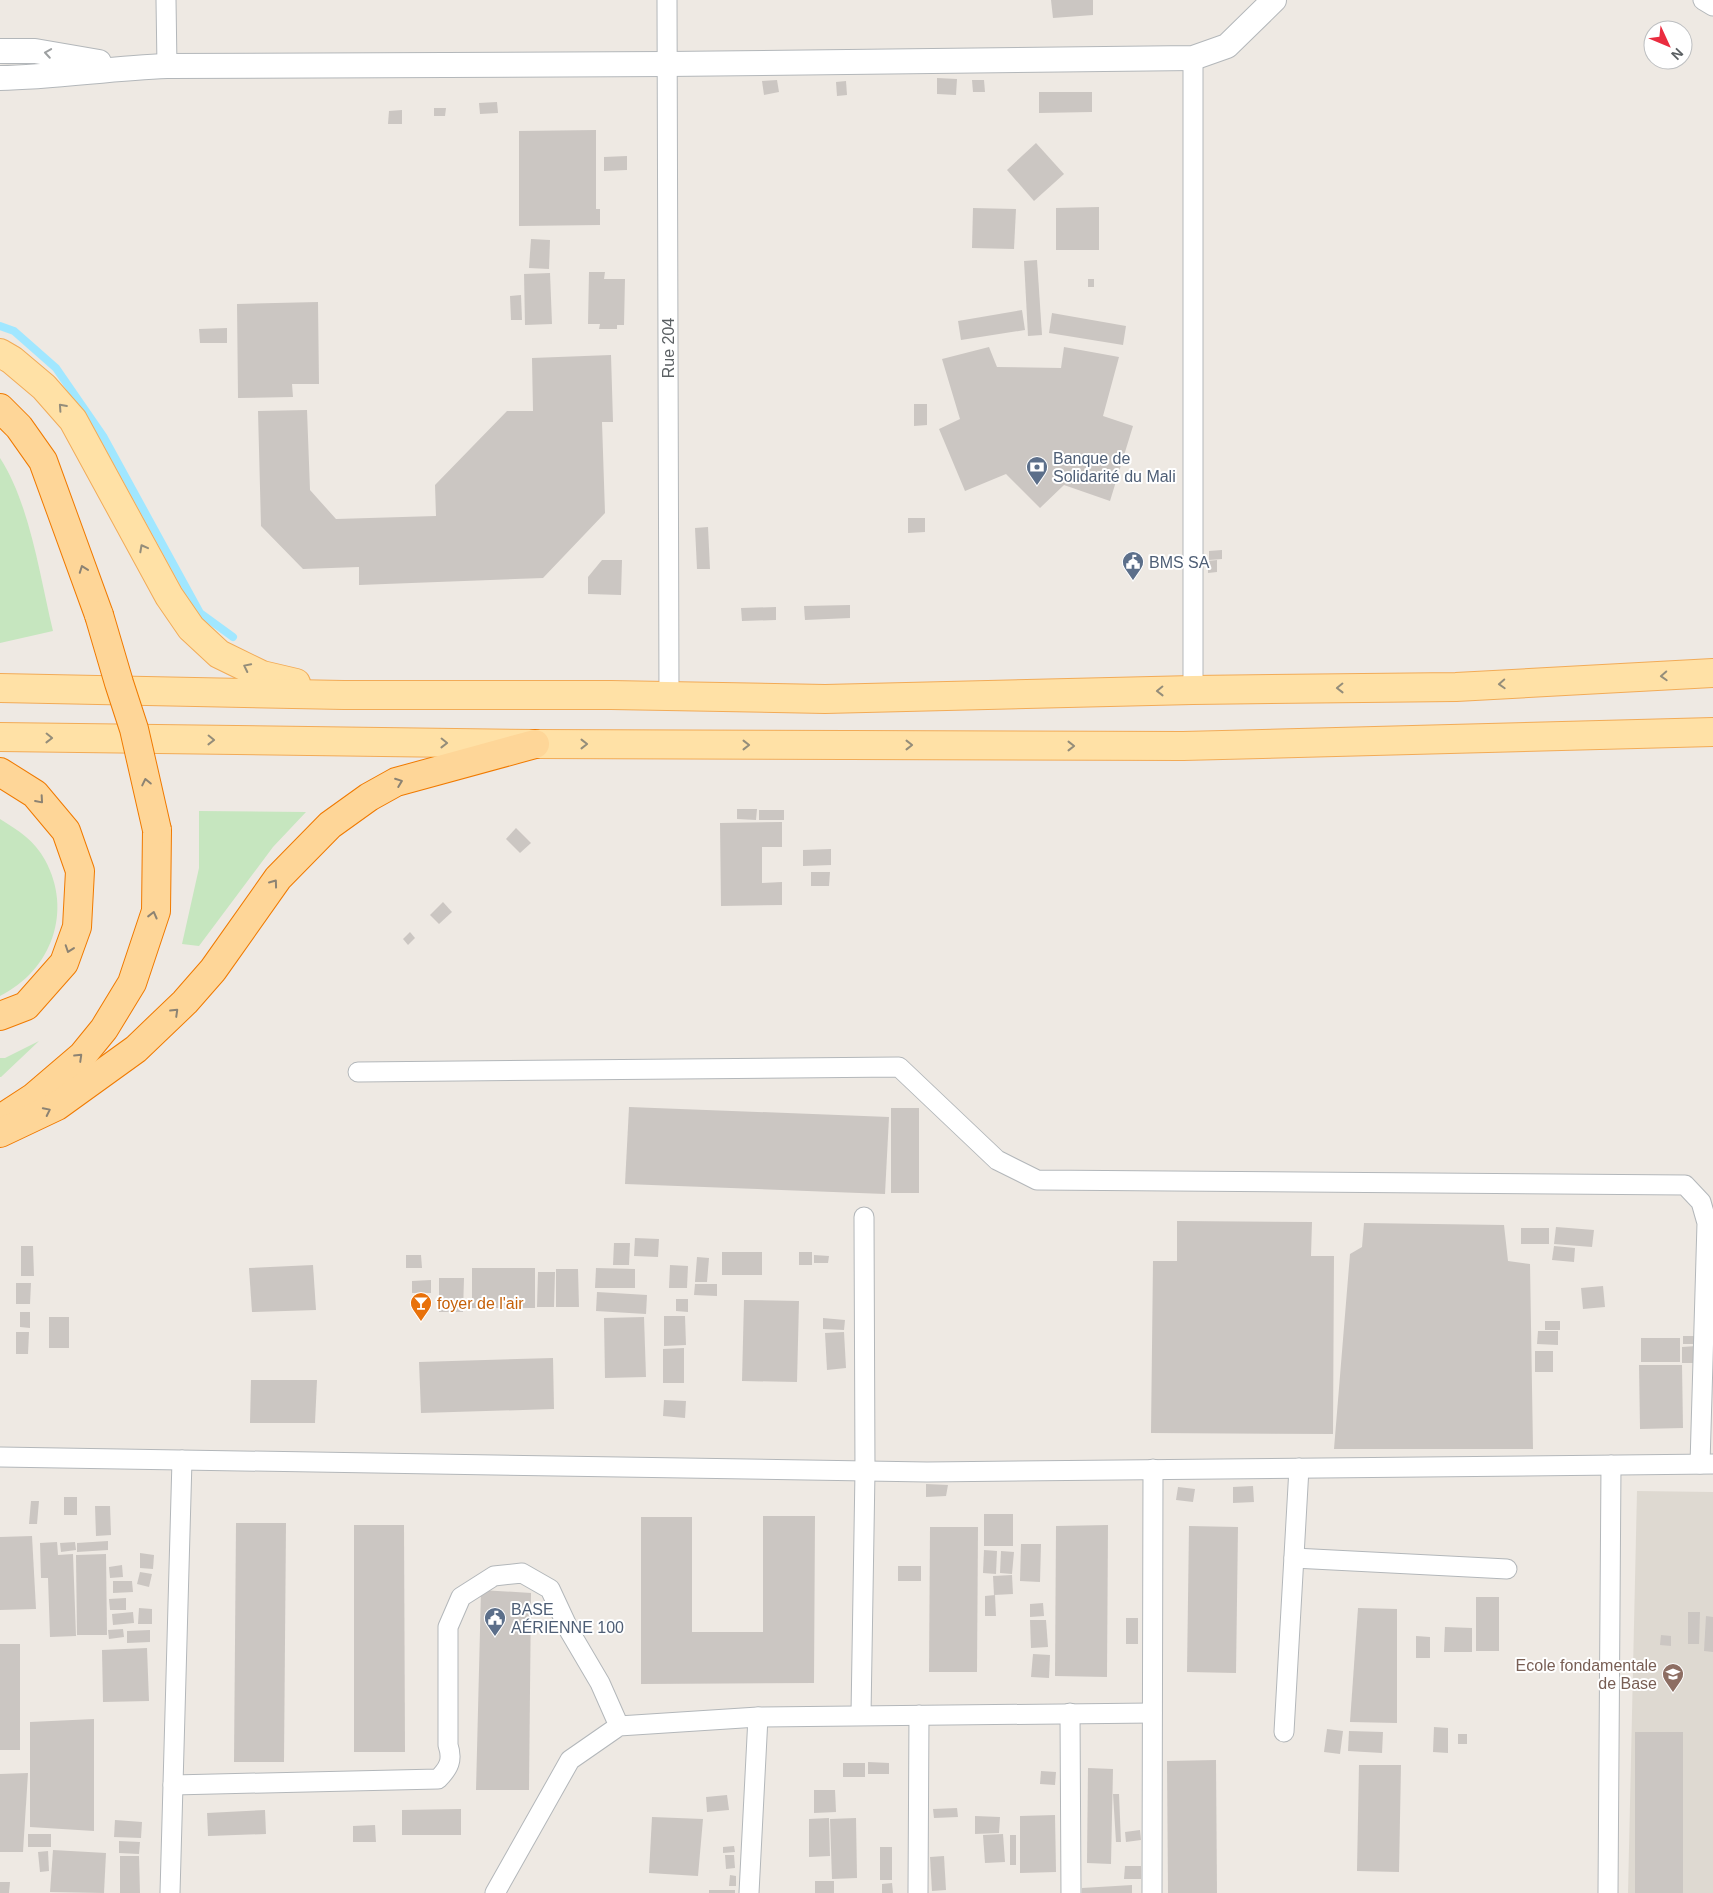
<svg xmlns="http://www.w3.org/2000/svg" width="1713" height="1893" viewBox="0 0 1713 1893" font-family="Arial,sans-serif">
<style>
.education{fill:#ded9d1}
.green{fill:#c6e6bf}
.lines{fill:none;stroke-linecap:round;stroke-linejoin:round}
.stream{stroke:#a1e7ff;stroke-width:8}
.building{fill:#cbc6c2}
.minor-casing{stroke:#b3b7ba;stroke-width:21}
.tertiary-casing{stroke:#b3b7ba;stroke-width:26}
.primary-casing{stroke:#f2ab57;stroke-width:30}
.trunk-casing{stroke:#f07a00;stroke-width:30}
.minor{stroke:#fff;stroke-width:19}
.tertiary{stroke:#fff;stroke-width:24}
.primary{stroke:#ffe1a6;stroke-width:28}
.trunk{stroke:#fed698;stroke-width:28}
.trunk-bridge-casing{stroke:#f07a00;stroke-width:30;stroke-linecap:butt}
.trunk-bridge{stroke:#fed698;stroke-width:28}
.oneway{stroke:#9da0a1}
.oneway2{stroke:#948d7a}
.oneway3{stroke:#8c8373}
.labels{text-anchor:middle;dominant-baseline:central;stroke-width:4;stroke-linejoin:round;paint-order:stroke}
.street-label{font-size:16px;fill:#5b6063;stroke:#fff}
.service-label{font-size:16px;fill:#4e5e75;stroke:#fff;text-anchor:start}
.food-label{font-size:16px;fill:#c56008;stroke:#fff;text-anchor:start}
.education-label{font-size:16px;fill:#785e54;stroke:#fff;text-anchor:end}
</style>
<rect width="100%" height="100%" fill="#eee9e3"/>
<!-- education -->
<polygon class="education" points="1637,1491 1713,1492 1713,1893 1628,1893"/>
<!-- green -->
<g class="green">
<path d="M0,458C30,504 40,577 53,631L0,643Z"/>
<polygon points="199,811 306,812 273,847 199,946 182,944 199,868"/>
<path d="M0,819C18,830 35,841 45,860C73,911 52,970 0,996Z"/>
<polygon points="39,1041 1,1077 0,1077 0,1058 5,1058"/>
</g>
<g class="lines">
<!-- stream -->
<polyline class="stream" points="0,326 14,331 56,368 103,436 200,613 233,637"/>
</g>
<!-- building -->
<g class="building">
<polygon points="1051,0 1093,0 1093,15 1053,18"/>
<polygon points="937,78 957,79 956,95 937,94"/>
<polygon points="777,80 779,92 764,95 762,81"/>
<polygon points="972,80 984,80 985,92 973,92"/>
<polygon points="846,81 847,95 837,96 836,82"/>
<polygon points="1039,92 1092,92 1092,112 1039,113"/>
<polygon points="497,102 498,113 480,114 479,103"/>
<polygon points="434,108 446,108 445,116 434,116"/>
<polygon points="402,110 402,124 388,124 389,111"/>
<polygon points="596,130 596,209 600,209 600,225 519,226 519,131"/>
<polygon points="1036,143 1064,174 1034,201 1007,170"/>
<polygon points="627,156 627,170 604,171 604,157"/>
<polygon points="1099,207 1099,250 1056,250 1056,208"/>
<polygon points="973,208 1016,209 1014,249 972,248"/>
<polygon points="531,239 550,240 549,269 529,268"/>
<polygon points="1037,260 1042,335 1028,336 1024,261"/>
<polygon points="589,272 605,272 604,279 625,279 624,325 617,325 617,329 599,329 600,324 588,324"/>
<polygon points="550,273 552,324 525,325 524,274"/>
<rect x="1088" y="279" width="6" height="8"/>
<polygon points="521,295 522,320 511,320 510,296"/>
<polygon points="318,302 319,384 292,384 293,397 238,398 237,304"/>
<polygon points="1022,310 1025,330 961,340 958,321"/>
<polygon points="1052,313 1126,326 1123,345 1049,333"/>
<polygon points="227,328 227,343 200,343 199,329"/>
<polygon points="989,347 997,367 1061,368 1064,347 1119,357 1103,416 1133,426 1110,501 1064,485 1040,508 1006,474 965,491 939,429 960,419 942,359"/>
<polygon points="611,355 613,422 602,422 605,513 543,578 359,585 359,567 303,569 261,526 258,411 307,410 310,490 336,519 436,516 435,485 507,411 533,411 532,358"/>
<polygon points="914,404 927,404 927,425 914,426"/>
<polygon points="908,518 925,518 925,532 908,533"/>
<polygon points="708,527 710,569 697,569 695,528"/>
<polygon points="1222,550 1222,559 1209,560 1209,551"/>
<polygon points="602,560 622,560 621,595 588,594 588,577"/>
<polygon points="1217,560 1217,572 1208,573 1208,561"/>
<polygon points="850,605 850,618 805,620 804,606"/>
<polygon points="776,607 776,620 742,621 741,608"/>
<polygon points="737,809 757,809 756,820 737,819"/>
<rect x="759" y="810" width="25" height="10"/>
<polygon points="782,822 782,847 762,847 762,883 782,882 782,905 721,906 720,823"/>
<polygon points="516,828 531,843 520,853 506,839"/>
<polygon points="831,849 831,865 803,866 803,850"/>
<polygon points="811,872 830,872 829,886 811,886"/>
<polygon points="443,902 452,912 439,924 430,915"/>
<polygon points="410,932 415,938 408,945 403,939"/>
<polygon points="629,1107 889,1117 885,1194 625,1184"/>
<rect x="891" y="1108" width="28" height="85"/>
<polygon points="1177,1221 1312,1222 1311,1256 1334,1256 1333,1434 1151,1433 1153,1261 1177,1261"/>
<polygon points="1364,1223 1504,1225 1508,1261 1530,1264 1533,1449 1334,1449 1350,1254 1362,1247"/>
<polygon points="1556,1227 1594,1230 1592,1247 1554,1244"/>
<rect x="1521" y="1228" width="28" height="16"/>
<polygon points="635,1238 659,1239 658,1257 634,1256"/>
<polygon points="614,1243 630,1243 629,1265 613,1265"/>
<polygon points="21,1246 33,1246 34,1276 21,1276"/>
<polygon points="1554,1246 1575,1248 1574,1262 1552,1260"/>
<rect x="722" y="1252" width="40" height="23"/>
<rect x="799" y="1252" width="13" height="13"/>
<polygon points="406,1255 421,1255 422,1268 406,1268"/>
<polygon points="814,1255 829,1256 828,1263 814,1263"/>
<polygon points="697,1257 709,1258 707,1282 695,1282"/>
<polygon points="313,1265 316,1310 252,1312 249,1268"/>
<polygon points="670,1265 688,1266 687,1288 669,1288"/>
<rect x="472" y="1268" width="63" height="40"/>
<polygon points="596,1268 635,1269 635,1288 595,1288"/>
<polygon points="556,1269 578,1269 579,1307 556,1307"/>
<polygon points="538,1272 555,1272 554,1307 537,1307"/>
<polygon points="439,1278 464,1278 463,1312 439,1312"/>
<polygon points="431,1280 431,1293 412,1293 412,1281"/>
<polygon points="16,1283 31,1283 30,1304 16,1304"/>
<polygon points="695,1284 717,1284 717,1296 694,1295"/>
<polygon points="1603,1286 1605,1307 1583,1309 1581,1288"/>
<polygon points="597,1292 647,1295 646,1314 596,1311"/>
<polygon points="676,1299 688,1299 688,1312 676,1311"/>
<polygon points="744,1300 799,1301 797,1382 742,1381"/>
<polygon points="20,1312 30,1312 30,1328 20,1327"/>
<polygon points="664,1316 685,1316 686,1345 664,1346"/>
<rect x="49" y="1317" width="20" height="31"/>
<polygon points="644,1317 646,1377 605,1378 604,1318"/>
<polygon points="823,1318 845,1320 844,1330 823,1329"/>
<rect x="1545" y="1321" width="15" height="9"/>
<polygon points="1538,1331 1558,1331 1558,1345 1537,1344"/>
<polygon points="16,1332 29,1332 28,1354 16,1354"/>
<polygon points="844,1332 846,1368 827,1370 825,1333"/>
<rect x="1683" y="1336" width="14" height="8"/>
<rect x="1641" y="1338" width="39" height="24"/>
<polygon points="1697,1346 1697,1363 1682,1363 1682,1347"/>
<polygon points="684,1348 684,1383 663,1383 663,1349"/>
<rect x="1535" y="1351" width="18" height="21"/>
<polygon points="553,1358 554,1409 421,1413 419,1362"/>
<polygon points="1639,1365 1682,1365 1683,1428 1640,1429"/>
<polygon points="251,1380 317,1380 315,1423 250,1423"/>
<polygon points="664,1400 686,1401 685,1418 663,1416"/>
<polygon points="926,1484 948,1485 946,1496 926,1497"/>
<polygon points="1253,1486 1254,1502 1233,1503 1233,1487"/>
<polygon points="1178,1487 1195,1489 1193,1502 1176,1500"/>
<rect x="64" y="1497" width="13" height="18"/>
<polygon points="31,1501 39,1501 37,1524 29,1524"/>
<polygon points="95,1506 110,1506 111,1535 96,1536"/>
<rect x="984" y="1514" width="29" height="32"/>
<polygon points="763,1516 815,1516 814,1683 641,1684 641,1517 692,1517 692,1632 763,1632"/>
<polygon points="236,1523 286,1523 284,1762 234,1762"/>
<polygon points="354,1525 404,1525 405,1752 354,1752"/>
<polygon points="1108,1525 1107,1677 1055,1676 1056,1526"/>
<polygon points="1189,1526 1238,1527 1236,1673 1187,1672"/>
<polygon points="930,1527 978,1527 977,1672 929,1672"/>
<polygon points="32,1536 36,1609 0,1610 0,1537"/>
<polygon points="108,1541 108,1550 77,1552 77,1543"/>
<polygon points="57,1542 58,1555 73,1554 76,1636 50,1637 48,1578 41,1578 40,1543"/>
<polygon points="75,1542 76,1550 61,1552 60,1543"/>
<polygon points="1021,1544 1041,1544 1040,1582 1020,1581"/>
<polygon points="984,1550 997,1551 996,1574 983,1573"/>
<polygon points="1001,1551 1014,1552 1012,1574 1000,1573"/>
<polygon points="140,1553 154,1555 153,1569 140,1568"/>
<polygon points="106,1554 107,1635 77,1635 76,1555"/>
<polygon points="122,1565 123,1577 110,1578 109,1567"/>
<rect x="898" y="1566" width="23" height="15"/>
<polygon points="140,1572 152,1574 149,1587 137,1584"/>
<polygon points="1012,1575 1013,1594 994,1595 993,1576"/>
<polygon points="113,1581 132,1581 133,1592 113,1593"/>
<polygon points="481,1590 531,1593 529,1790 476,1790"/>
<polygon points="995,1595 996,1616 985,1616 985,1596"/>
<rect x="1476" y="1597" width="23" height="54"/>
<polygon points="126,1598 126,1610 110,1610 109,1599"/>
<polygon points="1043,1603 1044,1616 1030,1617 1030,1604"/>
<polygon points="139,1608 152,1609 152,1624 138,1624"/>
<polygon points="1358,1608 1397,1609 1397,1723 1350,1722"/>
<polygon points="133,1612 134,1623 113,1625 112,1614"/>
<polygon points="1688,1612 1700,1612 1699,1644 1688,1644"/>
<polygon points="1706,1616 1713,1617 1713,1652 1704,1651"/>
<rect x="1126" y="1618" width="12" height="26"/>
<polygon points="1030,1620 1046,1620 1048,1647 1031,1648"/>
<polygon points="1445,1627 1472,1628 1472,1652 1444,1652"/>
<polygon points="123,1629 124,1637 109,1639 108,1630"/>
<polygon points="150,1630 150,1642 127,1643 127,1631"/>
<polygon points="1661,1635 1671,1636 1671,1646 1660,1645"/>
<polygon points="1416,1636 1430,1637 1430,1658 1416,1658"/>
<rect x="0" y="1644" width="20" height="106"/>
<polygon points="147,1648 149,1701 103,1702 102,1650"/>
<polygon points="1033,1654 1050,1655 1049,1678 1031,1677"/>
<polygon points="94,1719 94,1831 30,1827 30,1722"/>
<polygon points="1434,1727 1448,1728 1448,1753 1433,1752"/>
<polygon points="1327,1729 1343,1731 1340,1754 1324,1752"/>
<polygon points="1349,1731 1383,1732 1382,1753 1348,1751"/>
<rect x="1635" y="1732" width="48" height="161"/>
<rect x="1458" y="1734" width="9" height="10"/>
<polygon points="1216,1760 1217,1893 1168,1893 1167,1761"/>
<polygon points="868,1762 889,1763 889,1774 868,1774"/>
<rect x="843" y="1763" width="22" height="14"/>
<polygon points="1359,1765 1401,1765 1399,1872 1357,1871"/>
<polygon points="1088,1768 1113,1769 1111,1864 1087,1863"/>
<polygon points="1041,1771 1056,1772 1055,1785 1040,1784"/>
<polygon points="28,1773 23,1852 0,1852 0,1774"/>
<polygon points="814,1790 835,1790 836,1812 814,1813"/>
<polygon points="1113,1794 1119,1794 1121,1842 1116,1842"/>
<polygon points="727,1795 729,1810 707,1812 706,1797"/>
<polygon points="957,1808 958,1817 934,1818 933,1809"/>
<polygon points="461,1809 461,1835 402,1835 402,1810"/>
<polygon points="265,1810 266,1834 208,1836 207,1813"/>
<polygon points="1055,1815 1056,1872 1020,1873 1020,1816"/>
<polygon points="975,1816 1000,1817 999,1833 975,1834"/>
<polygon points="652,1817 703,1819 698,1876 649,1873"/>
<polygon points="829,1818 830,1856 809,1857 809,1819"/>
<polygon points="856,1818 857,1878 832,1879 830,1819"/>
<polygon points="115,1820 142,1822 141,1838 114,1837"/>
<polygon points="375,1825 376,1842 353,1842 353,1826"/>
<polygon points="1140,1830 1141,1840 1126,1842 1125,1832"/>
<rect x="28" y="1834" width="23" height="13"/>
<polygon points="1003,1834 1005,1862 985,1863 983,1835"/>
<rect x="1010" y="1835" width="6" height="30"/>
<polygon points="119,1841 140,1842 139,1854 119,1853"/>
<polygon points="734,1846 735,1852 723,1853 723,1847"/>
<rect x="880" y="1847" width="12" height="33"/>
<polygon points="53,1850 106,1853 104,1893 50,1892"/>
<polygon points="48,1851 49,1871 40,1872 38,1852"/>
<polygon points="725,1855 734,1855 735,1868 726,1869"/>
<polygon points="120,1856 139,1856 140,1893 120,1893"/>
<polygon points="944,1856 946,1890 932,1891 930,1857"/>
<polygon points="1125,1866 1141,1866 1141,1879 1124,1879"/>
<polygon points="730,1875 736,1876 736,1886 729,1886"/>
<rect x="815" y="1881" width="19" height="12"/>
<polygon points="0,1882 10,1882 9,1893 0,1893"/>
<polygon points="892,1883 893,1893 882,1893 882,1884"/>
<polygon points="1132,1885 1132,1893 1082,1893 1082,1888"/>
<rect x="709" y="1890" width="26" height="3"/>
</g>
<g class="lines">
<!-- minor casing -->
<g class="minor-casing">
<g id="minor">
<polyline points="166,0 167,66"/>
<polyline points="667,0 669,696"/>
<polyline points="1703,0 1713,6"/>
<polyline points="1193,690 1193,58"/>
<polyline points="358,1072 899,1067 997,1160 1037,1180 1685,1185 1701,1202 1707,1223 1700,1464"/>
<polyline points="0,1457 927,1472 1713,1464"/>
<polyline points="1294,1558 1507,1569"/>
<polyline points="1070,1713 1071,1893"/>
<polyline points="861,1715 865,1471 864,1217"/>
<polyline points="1284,1732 1299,1468"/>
<path d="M173,1785L438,1779C449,1768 453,1760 448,1745V1627L461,1597L494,1576L522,1573L550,1589L570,1632L600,1683L619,1726"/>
<polyline points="170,1893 182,1460"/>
<polyline points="495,1893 570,1760 619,1726 758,1717 1152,1713"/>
<polyline points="749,1893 758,1717"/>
<polyline points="918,1893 919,1715"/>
<polyline points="1152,1893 1153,1469"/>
<polyline points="1608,1893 1611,1465"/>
</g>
</g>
<!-- tertiary casing -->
<g class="tertiary-casing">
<g id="tertiary">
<polyline points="0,51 35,51 99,62"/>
<path d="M0,78C56,77 111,68 167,66L667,64L1193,58L1227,46L1274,0"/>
</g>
</g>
<!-- primary casing -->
<g class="primary-casing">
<g id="primary">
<polyline points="0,353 12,360 44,387 73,420 169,596 191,628 219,654 262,675 296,683"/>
<polyline points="0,688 344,695 611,695 825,699 1193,690 1456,687 1713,673"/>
<polyline points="0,737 535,744 1183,746 1713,732"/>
</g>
</g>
<!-- trunk casing -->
<g class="trunk-casing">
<g id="trunk">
<polyline points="0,408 19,427 43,461 99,615"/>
<polyline points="0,772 35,794 66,831 80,871 77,927 64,963 26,1006 0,1016"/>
<polyline points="5,1116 34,1097 82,1056 104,1029 132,983 156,911 157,830"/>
<polyline points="0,1133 57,1106 136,1049 185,1002 213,970 278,878 330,825 369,797 396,782 535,744"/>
</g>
</g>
<!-- minor -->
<use href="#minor" class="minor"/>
<!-- tertiary -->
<use href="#tertiary" class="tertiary"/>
<!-- primary -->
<use href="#primary" class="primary"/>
<!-- trunk -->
<use href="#trunk" class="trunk"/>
<!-- trunk-bridge casing -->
<g class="trunk-bridge-casing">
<polyline id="trunk-bridge" points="99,615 119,683 134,729 157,830"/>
</g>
<!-- trunk-bridge -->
<use href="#trunk-bridge" class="trunk-bridge"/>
</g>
<!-- one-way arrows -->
<defs><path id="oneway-chevron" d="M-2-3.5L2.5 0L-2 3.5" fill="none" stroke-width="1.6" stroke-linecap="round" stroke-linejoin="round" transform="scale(1.25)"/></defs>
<use class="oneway" href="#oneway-chevron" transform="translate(48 53) rotate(-171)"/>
<g class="oneway2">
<use href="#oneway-chevron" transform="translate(62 407) rotate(-132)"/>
<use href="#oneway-chevron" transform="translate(143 548) rotate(-118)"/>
<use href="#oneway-chevron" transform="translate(247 667) rotate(-154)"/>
<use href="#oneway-chevron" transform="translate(1664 676) rotate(177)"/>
<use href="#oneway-chevron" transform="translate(1502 684) rotate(177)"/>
<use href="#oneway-chevron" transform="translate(1340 688) rotate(179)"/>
<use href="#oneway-chevron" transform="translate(1160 691) rotate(179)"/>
<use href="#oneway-chevron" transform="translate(49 738) rotate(1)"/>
<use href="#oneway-chevron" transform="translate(211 740) rotate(1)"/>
<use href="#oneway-chevron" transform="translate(444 743) rotate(1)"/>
<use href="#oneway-chevron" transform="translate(584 744)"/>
<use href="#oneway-chevron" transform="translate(746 745)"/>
<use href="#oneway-chevron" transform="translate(909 745)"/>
<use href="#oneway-chevron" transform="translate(1071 746)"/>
</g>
<g class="oneway3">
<use href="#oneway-chevron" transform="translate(83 569) rotate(-110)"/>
<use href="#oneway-chevron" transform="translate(146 782) rotate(-102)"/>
<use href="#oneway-chevron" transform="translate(399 782) rotate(-21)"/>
<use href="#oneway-chevron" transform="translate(40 800) rotate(49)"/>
<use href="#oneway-chevron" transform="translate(274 883) rotate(-54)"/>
<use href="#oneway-chevron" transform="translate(153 915) rotate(-76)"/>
<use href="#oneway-chevron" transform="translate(69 949) rotate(109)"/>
<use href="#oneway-chevron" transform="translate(175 1012) rotate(-44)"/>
<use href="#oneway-chevron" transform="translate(79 1057) rotate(-44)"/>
<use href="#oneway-chevron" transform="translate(47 1111) rotate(-26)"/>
</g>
<!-- icons -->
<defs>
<g id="bank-pin" transform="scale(1.125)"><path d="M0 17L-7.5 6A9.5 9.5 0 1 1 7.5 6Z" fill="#5c6f8a" stroke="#fff"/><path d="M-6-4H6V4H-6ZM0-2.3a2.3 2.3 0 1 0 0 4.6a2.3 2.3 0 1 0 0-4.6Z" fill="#fff"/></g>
<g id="civic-pin" transform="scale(1.125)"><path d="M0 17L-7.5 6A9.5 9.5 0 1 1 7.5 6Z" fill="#5c6f8a" stroke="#fff"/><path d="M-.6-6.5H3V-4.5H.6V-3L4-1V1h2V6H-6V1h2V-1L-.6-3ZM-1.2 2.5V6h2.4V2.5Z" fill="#fff"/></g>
<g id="bar-pin" transform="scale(1.125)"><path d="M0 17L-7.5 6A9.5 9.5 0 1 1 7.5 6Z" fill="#e8710a" stroke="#fff"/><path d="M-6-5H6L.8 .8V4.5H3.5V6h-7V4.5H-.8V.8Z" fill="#fff"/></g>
<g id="school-pin" transform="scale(1.125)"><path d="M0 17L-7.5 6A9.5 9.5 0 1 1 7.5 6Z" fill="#8d6e63" stroke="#fff"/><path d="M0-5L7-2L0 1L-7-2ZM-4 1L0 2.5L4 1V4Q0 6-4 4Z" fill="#fff"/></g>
</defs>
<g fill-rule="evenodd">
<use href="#bank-pin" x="1037" y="467"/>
<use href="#civic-pin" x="1133" y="562"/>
<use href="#bar-pin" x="421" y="1303"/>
<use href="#civic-pin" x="495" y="1618"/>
<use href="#school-pin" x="1673" y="1674"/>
</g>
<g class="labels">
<!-- street labels -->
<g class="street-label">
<text transform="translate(668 348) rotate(-90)">Rue 204</text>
</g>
<!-- service labels -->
<g class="service-label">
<text x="1053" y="458">Banque de<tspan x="1053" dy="18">Solidarité du Mali</tspan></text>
<text x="1149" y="562">BMS SA</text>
<text x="511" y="1609">BASE<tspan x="511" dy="18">AÉRIENNE 100</tspan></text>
</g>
<!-- food labels -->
<g class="food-label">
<text x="437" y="1303">foyer de l'air</text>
</g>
<!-- education labels -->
<g class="education-label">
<text x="1657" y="1665">Ecole fondamentale<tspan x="1657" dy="18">de Base</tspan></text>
</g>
</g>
<!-- north arrow -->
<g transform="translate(1668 45) rotate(134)"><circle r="24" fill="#ffffff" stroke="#bdbfc1"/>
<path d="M0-4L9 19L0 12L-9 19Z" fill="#ea2c3f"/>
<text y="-8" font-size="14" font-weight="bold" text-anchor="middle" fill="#5b6063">N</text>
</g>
</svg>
